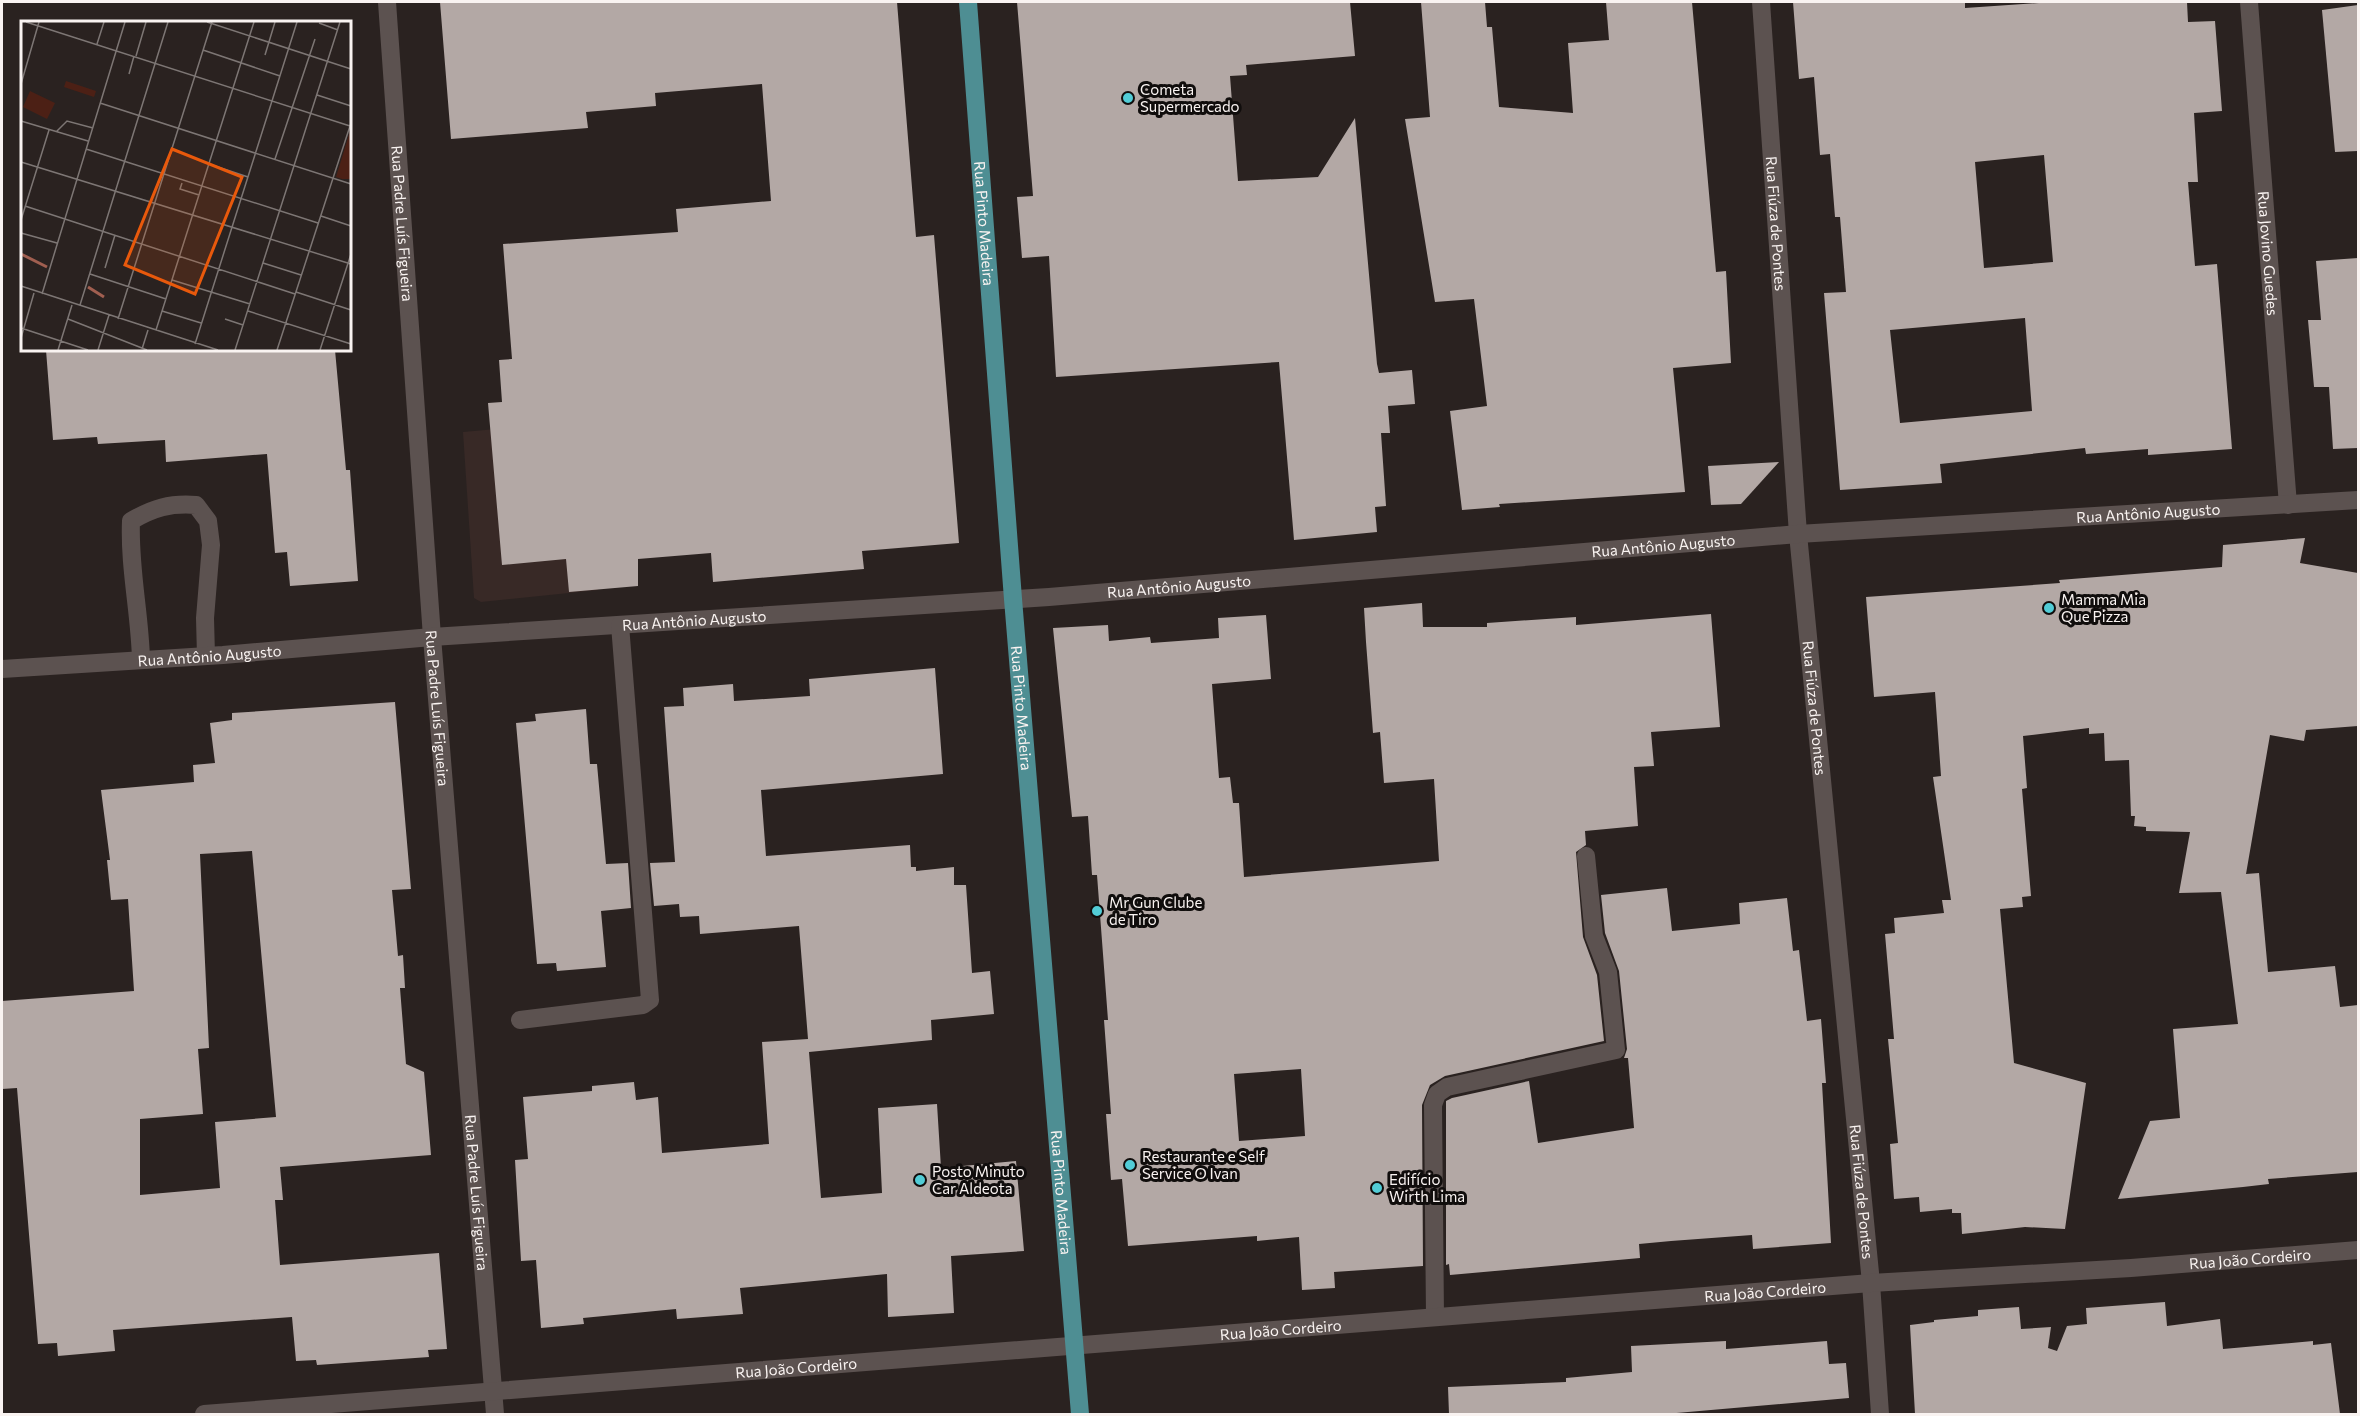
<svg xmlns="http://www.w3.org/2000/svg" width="2360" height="1416" viewBox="0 0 2360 1416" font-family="Commissioner,sans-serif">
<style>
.built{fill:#382926}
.building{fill:#b3a8a5;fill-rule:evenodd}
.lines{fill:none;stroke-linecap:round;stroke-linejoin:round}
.minor{stroke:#5c5250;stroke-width:18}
.major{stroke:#4e8e93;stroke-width:18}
.poi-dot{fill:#52ccd6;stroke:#100d0c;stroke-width:2}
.labels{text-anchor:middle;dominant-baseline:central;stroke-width:6;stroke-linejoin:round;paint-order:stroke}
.poi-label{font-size:15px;fill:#f9f3f1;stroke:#100d0c;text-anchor:start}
.street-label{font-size:15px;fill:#f9f3f1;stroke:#100d0c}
.inset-river{fill:none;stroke:#a15f50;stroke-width:3}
.inset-road{fill:none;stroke:#7d7674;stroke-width:1.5}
.view{fill:#e8590c;fill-opacity:0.15;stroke:#e8590c;stroke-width:3}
.inset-edge{fill:none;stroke:#f9f3f1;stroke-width:3}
</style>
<rect width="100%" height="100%" fill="#2a2220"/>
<!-- built -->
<polygon class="built" points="585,421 598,590 481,602 474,598 463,432"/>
<!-- building -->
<g class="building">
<polygon points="440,2 897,2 916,237 934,235 959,543 862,551 864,569 713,582 711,553 638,559 638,586 569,592 566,559 502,565 488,403 502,402 499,360 512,359 503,244 678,232 676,209 771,201 762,84 655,93 656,106 586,112 588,128 451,139"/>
<polygon points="1017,2 1350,2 1355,56 1246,65 1247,75 1230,76 1238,181 1318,177 1355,118 1377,364 1379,373 1412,370 1415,404 1388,406 1390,433 1381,433 1386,506 1375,507 1377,532 1294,540 1279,362 1056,377 1049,256 1022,258 1017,197 1033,196"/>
<polygon points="1421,2 1485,2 1487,27 1492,27 1499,107 1573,113 1568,43 1609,40 1606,2 1692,2 1716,272 1726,271 1731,363 1673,368 1685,492 1499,504 1500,507 1462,510 1450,411 1487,406 1474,299 1435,302 1405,119 1430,117"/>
<path d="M1793,2H1965V8L2053,2H2187L2188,22L2215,21L2222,111L2194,113L2198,182H2188L2195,266L2217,264L2232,449L2148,455V449L2086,454L2085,448L1940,464L1942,483L1840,490L1824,293L1846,292L1840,217H1835L1830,154L1820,155L1814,77L1799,79ZM2044,155L2053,262L1984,268L1975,162ZM2025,318L2032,411L1900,423L1890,330Z"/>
<polygon points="2358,5 2358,151 2335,152 2322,10"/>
<polygon points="2358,258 2358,448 2333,449 2329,387 2314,387 2308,320 2321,320 2316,261"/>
<polygon points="46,350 335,350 346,470 350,470 358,581 290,586 287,552 275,553 267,454 166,462 165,440 98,444 97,437 53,440"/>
<polygon points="1779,462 1741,504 1711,505 1708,466"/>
<polygon points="2305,538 2300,563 2358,573 2358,726 2306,730 2304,741 2270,735 2246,874 2259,873 2268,972 2335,966 2340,1007 2358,1005 2358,1172 2268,1179 2269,1184 2243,1187 2118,1199 2150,1121 2180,1118 2173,1029 2238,1024 2221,892 2179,893 2190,832 2146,831 2146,827 2134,826 2135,816 2131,816 2129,760 2105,761 2104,733 2089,734 2089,728 2023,736 2027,788 2022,789 2031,896 2022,897 2023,907 2000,909 2014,1063 2086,1083 2065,1229 2025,1227 1962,1234 1961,1213 1952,1213 1952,1209 1920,1212 1919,1197 1894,1199 1890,1144 1898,1143 1888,1039 1894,1039 1885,934 1895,933 1894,918 1944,913 1942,900 1951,900 1933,777 1941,776 1935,692 1874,697 1866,597 2060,583 2059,580 2222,567 2223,545"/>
<path d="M1422,603L1423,627H1487V623L1576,617V625L1711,614L1720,727L1651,732L1654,766L1634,767L1638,826L1585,831L1586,845L1576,852L1583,937L1597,975L1604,1041L1445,1076L1430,1085L1422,1105L1423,1266L1334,1272L1335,1288L1302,1290L1299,1237L1257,1241V1236L1128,1246L1122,1179L1111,1180L1106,1114H1111L1104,1020H1108L1097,875H1092L1088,816L1072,817L1053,628L1108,625L1109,641L1150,637L1151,643L1219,638L1218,618L1266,615L1271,679L1212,684L1219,778L1230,777L1233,803H1239L1244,877L1439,861L1434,779L1384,783L1380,732L1373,733L1366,642L1364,608ZM1301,1069L1305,1136L1239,1141L1234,1074Z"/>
<polygon points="935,668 943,774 761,790 766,856 910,845 911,867 916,867 916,871 954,867 954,885 966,885 972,973 990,971 994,1014 931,1020 932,1040 809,1052 821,1198 882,1193 878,1108 937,1104 941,1168 1016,1161 1024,1251 951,1256 954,1313 888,1317 887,1274 740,1288 743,1314 677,1319 676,1309 583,1318 584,1324 541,1328 536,1260 521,1261 515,1160 528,1159 523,1097 592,1091 592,1086 634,1082 636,1100 658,1097 662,1153 769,1144 762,1042 808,1039 799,926 700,934 699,916 680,917 679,904 654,906 650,863 675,862 664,707 684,706 683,688 733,684 734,701 810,696 809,679"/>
<path d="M395,702L411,889L392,890L395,922L398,956L403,955L405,988H400L406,1064L424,1072L431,1155L280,1167L283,1200H275L280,1265L439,1253L447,1349L428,1350L429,1357L317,1365L316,1360L296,1361L292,1317L113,1330L115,1351L58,1356L57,1343L38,1344L17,1088L2,1089V1001L134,991L128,899L111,900L107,860H110L101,790L194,782L193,765L215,763L210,723L232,720V713ZM252,851L276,1117L215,1122L220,1188L140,1195V1119L203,1114L198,1049L209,1048L200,854Z"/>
<polygon points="586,709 590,764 597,764 606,864 628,863 631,908 601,911 606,967 557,971 556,963 537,964 516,723 536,721 535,714"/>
<polygon points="1667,888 1672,931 1740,924 1739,903 1787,898 1793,951 1799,950 1807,1021 1821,1019 1826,1083 1822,1083 1831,1243 1753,1249 1752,1235 1671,1241 1639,1244 1640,1258 1450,1275 1449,1264 1446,1265 1446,1101 1452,1098 1529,1081 1538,1143 1634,1128 1628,1058 1624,1058 1627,1049 1619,971 1605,933 1601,895"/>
<polygon points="2165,1302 2167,1326 2220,1319 2223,1349 2313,1341 2313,1345 2331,1343 2340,1414 1915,1414 1910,1325 1934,1322 1934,1320 1978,1316 1978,1310 2019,1307 2021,1329 2051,1327 2048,1348 2057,1351 2067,1326 2087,1324 2086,1308"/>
<polygon points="1726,1341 1726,1349 1827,1341 1829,1364 1846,1363 1849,1398 1665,1414 1449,1414 1448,1387 1566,1382 1566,1378 1632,1372 1631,1346"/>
</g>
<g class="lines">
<!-- minor -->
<g class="minor">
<path id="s1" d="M387,2L432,637L495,1414"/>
<path id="s2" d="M1761,2L1798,534L1871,1283L1880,1414"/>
<path id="s3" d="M2249,2L2288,505"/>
<path d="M141,660C140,614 129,567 131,521C153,508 170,503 196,505L208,521L211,545L205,618L206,656"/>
<path id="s4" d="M2,669L223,655L432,637L1049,597L1798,534L2358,500"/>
<polyline points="520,1020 643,1005 650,1000 620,625"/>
<polyline points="1435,1317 1433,1105 1437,1094 1447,1087 1616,1050 1608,972 1594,936 1586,856"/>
<path id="s5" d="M204,1414L1871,1283L2131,1268L2358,1250"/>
</g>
<!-- major -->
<path class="major" id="s6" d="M968,2L1013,599L1080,1414"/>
</g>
<!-- markers -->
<g class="poi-dot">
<circle cx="1128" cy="98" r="6"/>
<circle cx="2049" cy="608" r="6"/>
<circle cx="1097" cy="911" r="6"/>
<circle cx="1130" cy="1165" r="6"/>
<circle cx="920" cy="1180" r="6"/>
<circle cx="1377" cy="1188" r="6"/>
</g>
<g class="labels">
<!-- poi labels -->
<g class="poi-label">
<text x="1140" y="89">Cometa<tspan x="1140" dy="17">Supermercado</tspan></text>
<text x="2061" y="599">Mamma Mia<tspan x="2061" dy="17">Que Pizza</tspan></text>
<text x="1109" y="902">Mr Gun Clube<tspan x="1109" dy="17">de Tiro</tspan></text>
<text x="1142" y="1156">Restaurante e Self<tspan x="1142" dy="17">Service O Ivan</tspan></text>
<text x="932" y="1171">Posto Minuto<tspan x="932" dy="17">Car Aldeota</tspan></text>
<text x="1389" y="1179">Edifício<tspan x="1389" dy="17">Wirth Lima</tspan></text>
</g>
<!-- street labels -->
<g class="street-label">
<text stroke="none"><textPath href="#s1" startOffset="222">Rua Padre Luís Figueira</textPath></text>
<text stroke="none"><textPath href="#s6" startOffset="222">Rua Pinto Madeira</textPath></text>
<text stroke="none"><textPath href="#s2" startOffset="222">Rua Fiúza de Pontes</textPath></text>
<text stroke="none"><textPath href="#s3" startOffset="252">Rua Jovino Guedes</textPath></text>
<text stroke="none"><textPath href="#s4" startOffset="2152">Rua Antônio Augusto</textPath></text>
<text stroke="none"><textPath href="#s4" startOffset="1666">Rua Antônio Augusto</textPath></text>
<text stroke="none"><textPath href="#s4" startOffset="1180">Rua Antônio Augusto</textPath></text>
<text stroke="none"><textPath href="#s4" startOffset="694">Rua Antônio Augusto</textPath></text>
<text stroke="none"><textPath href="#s4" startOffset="208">Rua Antônio Augusto</textPath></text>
<text stroke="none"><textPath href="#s1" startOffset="708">Rua Padre Luís Figueira</textPath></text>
<text stroke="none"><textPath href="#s6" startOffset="708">Rua Pinto Madeira</textPath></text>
<text stroke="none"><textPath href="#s2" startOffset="708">Rua Fiúza de Pontes</textPath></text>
<text stroke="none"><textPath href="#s6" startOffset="1194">Rua Pinto Madeira</textPath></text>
<text stroke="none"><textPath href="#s2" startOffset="1194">Rua Fiúza de Pontes</textPath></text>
<text stroke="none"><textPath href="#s1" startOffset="1194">Rua Padre Luís Figueira</textPath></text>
<text stroke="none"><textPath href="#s5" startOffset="2052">Rua João Cordeiro</textPath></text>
<text stroke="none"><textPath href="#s5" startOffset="1566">Rua João Cordeiro</textPath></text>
<text stroke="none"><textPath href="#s5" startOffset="1080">Rua João Cordeiro</textPath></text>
<text stroke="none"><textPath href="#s5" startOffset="594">Rua João Cordeiro</textPath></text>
</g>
</g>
<!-- overview -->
<g transform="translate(21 21)">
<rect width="330" height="330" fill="#2a2220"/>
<path d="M45,60L75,70L73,76L43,66ZM9,70L34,82L26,98L2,86Z" fill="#4c2015"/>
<path d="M330,107V158H321L315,156Z" fill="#4c2015"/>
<path class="inset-river" d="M0,233L26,246M67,266L83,276"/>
<path class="inset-road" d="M5,1L329,105M186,1L330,48M298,2L317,9M76,23L83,1M182,29L259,55M244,34L254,1M115,35L125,1M108,53L113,35M0,63L18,1M296,74L330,85M79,82L330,163M0,100L67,120M35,111L46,100L72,107M65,128L297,202M254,138L294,18M0,141L330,243M188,143L227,156M161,162L159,168L178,174M4,185L274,273M300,195L330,205M0,199L28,109M0,212L36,222M242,242L280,254M84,247L94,214M69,253L145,278M151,259L229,283M0,265L197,329M275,271L330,289M21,273L104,1M59,284L147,1M141,290L180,302M227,290L330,323M47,298L126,329M97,298L191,1M204,298L222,304M0,307L67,329M135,309L233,1M0,317L13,272M174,323L276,1M121,328L127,309M37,329L51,284M77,329L88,294M214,329L319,1M256,329L330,102M299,329L330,233"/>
<path class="view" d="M151,128L221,156L174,273L104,244Z"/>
<rect width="330" height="330" class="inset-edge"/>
</g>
<!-- border -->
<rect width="2360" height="1416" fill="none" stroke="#f9f3f1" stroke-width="6"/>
</svg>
